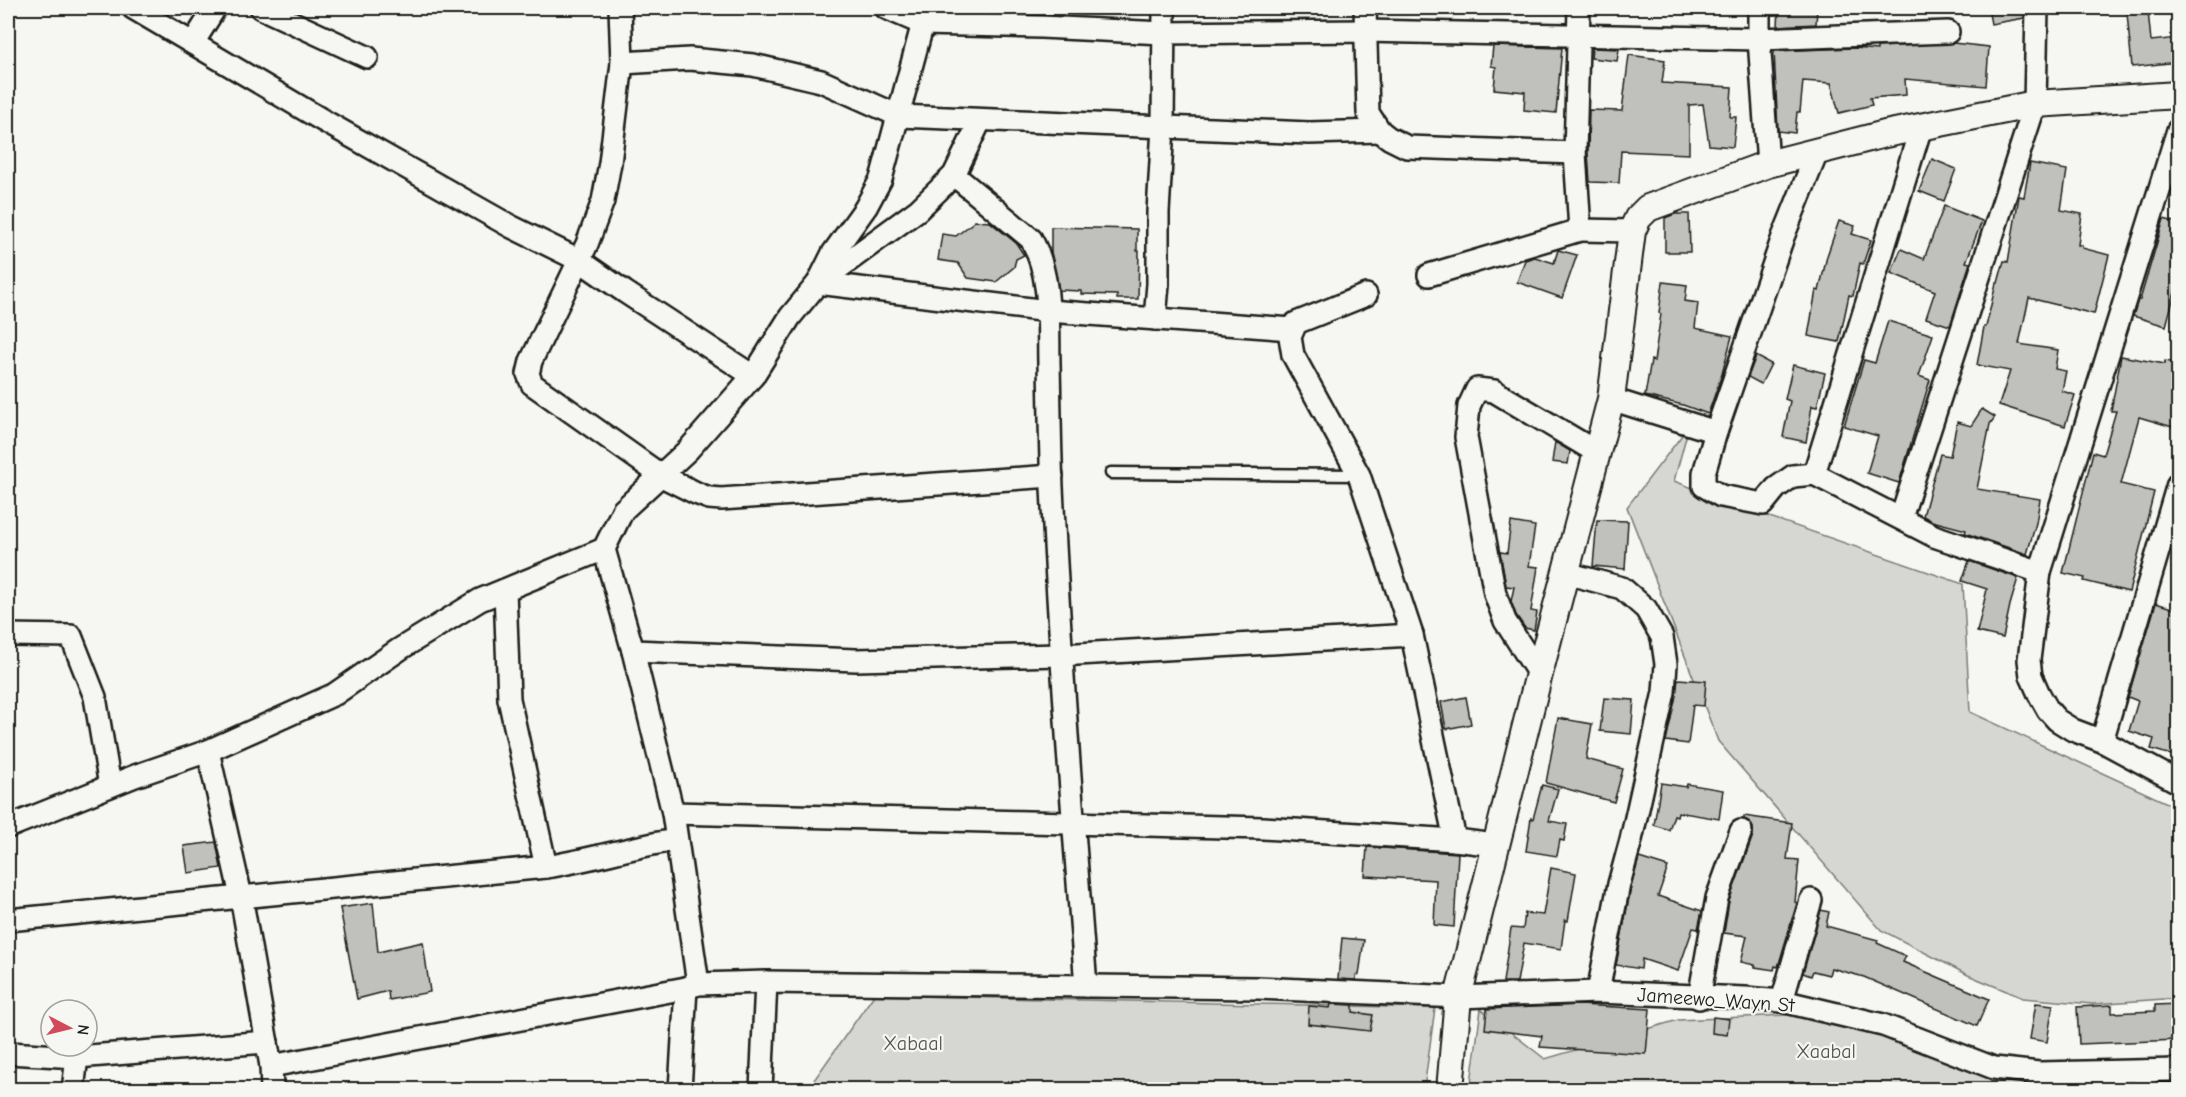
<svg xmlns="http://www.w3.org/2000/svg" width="2186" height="1097" viewBox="0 0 2186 1097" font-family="'Comic Neue',sans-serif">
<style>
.green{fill:#d6d6d2;stroke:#797977;stroke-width:1.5}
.building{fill:#c0c0bd;stroke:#1c1c1c;stroke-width:1.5}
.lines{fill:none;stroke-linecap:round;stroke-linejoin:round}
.service-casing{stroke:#1c1c1c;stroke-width:15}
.minor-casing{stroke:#1c1c1c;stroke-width:26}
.tertiary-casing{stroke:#1c1c1c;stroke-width:30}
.service{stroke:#f6f6f2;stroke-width:10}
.minor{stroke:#f6f6f2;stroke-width:21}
.tertiary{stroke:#f6f6f2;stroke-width:26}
.labels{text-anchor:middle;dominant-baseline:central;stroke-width:4.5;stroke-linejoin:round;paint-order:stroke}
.street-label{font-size:20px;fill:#1c1c1c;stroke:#f6f6f2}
.park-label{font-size:20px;fill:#545453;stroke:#f6f6f2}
</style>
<rect width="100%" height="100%" fill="#f6f6f2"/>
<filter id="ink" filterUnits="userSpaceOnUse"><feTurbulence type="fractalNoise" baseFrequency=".0167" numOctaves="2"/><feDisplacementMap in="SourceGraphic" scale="12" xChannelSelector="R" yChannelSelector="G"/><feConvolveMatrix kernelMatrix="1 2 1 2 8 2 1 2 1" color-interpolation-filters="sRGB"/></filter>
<g filter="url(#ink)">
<!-- green -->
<g class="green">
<polygon points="1689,426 1674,481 1764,515 1963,584 1970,712 2178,808 2178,998 2093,1004 2023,998 1968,975 1881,930 1718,741 1627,507"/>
<polygon points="874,995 1435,1008 1424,1089 807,1090"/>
<polygon points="1481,1009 1545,1059 1678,1020 1832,1013 1975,1060 2132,1089 1470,1090"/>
</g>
<!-- building -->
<g class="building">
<polygon points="1779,8 1817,8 1816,24 1778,26"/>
<polygon points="1988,8 2024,8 2024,18 1991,24"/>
<polygon points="2148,11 2151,41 2178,38 2178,62 2132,67 2127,13"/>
<polygon points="1953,43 1989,47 1986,86 1905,79 1906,95 1870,98 1872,105 1839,113 1831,83 1803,81 1800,112 1797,112 1795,133 1778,131 1774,51 1854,48 1877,50 1877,47"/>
<polygon points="1493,46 1562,48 1556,113 1524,110 1525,92 1494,89 1496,67 1491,66"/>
<polygon points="1592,48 1619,49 1617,61 1591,58"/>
<polygon points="1629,55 1665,60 1662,83 1732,87 1730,117 1736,117 1733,147 1709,145 1703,104 1689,105 1689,154 1621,151 1619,183 1590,182 1588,153 1589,110 1622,111"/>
<polygon points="1932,159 1956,169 1944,201 1919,191"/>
<polygon points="2030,163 2067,170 2061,210 2082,214 2078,245 2082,245 2082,248 2109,255 2094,314 2029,298 2019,344 2058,350 2055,369 2066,371 2062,391 2075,395 2065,426 1999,405 2010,371 1977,365 1984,327 1986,327 1996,283 1998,283 2004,261 2008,262 2019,196 2024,197"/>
<polygon points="1944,206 1982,221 1966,262 1970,263 1950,326 1926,318 1935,291 1891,273 1901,249 1924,259"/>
<polygon points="1675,214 1689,214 1690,252 1665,252 1665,218"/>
<polygon points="2164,219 2178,223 2178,281 2166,326 2133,316 2138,300 2140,300"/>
<polygon points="975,221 990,222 1016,243 1024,255 1016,259 1014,267 996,282 968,278 958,263 938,260 942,234 956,236"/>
<polygon points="1839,221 1855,226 1852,234 1871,240 1863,264 1860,263 1853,296 1849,295 1839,342 1808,336 1816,290 1819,291 1827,256"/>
<polygon points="1051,227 1137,229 1137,251 1139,251 1138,299 1117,299 1117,295 1081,294 1081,291 1059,290 1051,252"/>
<polygon points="1558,250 1577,255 1562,298 1517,282 1525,260 1535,257 1554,263"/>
<polygon points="1663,282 1687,285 1685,301 1698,303 1695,328 1732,336 1722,374 1708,414 1683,405 1645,396 1651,360 1654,361 1661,314 1659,313"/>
<polygon points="1888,321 1933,335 1919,376 1930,380 1899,483 1867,473 1878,436 1844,426 1864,360 1875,363"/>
<polygon points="1756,356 1771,364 1761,384 1748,377"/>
<polygon points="2121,356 2165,364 2165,361 2178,363 2178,420 2176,428 2139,417 2121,484 2154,492 2129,592 2084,581 2085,578 2063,573 2093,452 2103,455 2116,411 2111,411"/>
<polygon points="1793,365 1825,373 1817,407 1812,406 1806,442 1783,437 1790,401 1785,399"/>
<polygon points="1982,409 1995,417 1990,424 1977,489 2040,499 2036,523 2027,554 1965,533 1966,530 1932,521 1923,516 1940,454 1950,456 1957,422 1971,426"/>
<polygon points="1555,442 1570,451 1568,464 1552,462"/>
<polygon points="1597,520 1628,521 1625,569 1593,566"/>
<polygon points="1511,522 1535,526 1529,566 1538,567 1531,611 1537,612 1534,630 1525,628 1516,615 1511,601 1514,587 1506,586 1500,552 1507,553"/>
<polygon points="1969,561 2018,578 2010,605 2003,638 1977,632 1987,589 1962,581"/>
<polygon points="2156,603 2178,610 2178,757 2151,749 2154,739 2129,731 2138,701 2128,697"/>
<polygon points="1678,679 1706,681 1704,706 1693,705 1688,744 1666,741 1676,695"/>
<polygon points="1466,697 1471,724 1446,729 1441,702"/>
<polygon points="1604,698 1634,700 1631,734 1600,731"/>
<polygon points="1558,718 1592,724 1586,759 1623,769 1614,802 1546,783"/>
<polygon points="1661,783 1686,787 1687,784 1723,790 1719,819 1678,812 1677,816 1674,815 1669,830 1654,825"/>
<polygon points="1542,785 1558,789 1549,821 1567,824 1564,841 1560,840 1557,856 1526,851 1531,818 1533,819"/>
<polygon points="1744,816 1792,823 1787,859 1799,860 1795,902 1797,903 1778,967 1775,966 1774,970 1755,967 1755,965 1741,962 1747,936 1724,933 1729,901 1753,835 1753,828 1750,822 1744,819"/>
<polygon points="216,842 221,868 188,873 184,846"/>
<polygon points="1367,847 1458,853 1454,927 1434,925 1436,880 1365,876"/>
<polygon points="1639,858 1668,867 1658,896 1702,911 1698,929 1693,928 1678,971 1642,959 1641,969 1616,965 1631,887"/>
<polygon points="1551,868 1576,873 1568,921 1565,920 1561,949 1524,943 1517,982 1503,982 1511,928 1523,929 1525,913 1543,915"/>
<polygon points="373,903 378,952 423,942 430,992 389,1000 388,991 357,999 340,908"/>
<polygon points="1821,910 1829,912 1826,926 1878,940 1877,943 1906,956 1903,962 1989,999 1977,1026 1864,977 1831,968 1829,975 1813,971 1811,976 1803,973"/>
<polygon points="1342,938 1364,940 1359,975 1356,975 1356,980 1338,979"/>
<polygon points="2036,1003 2053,1005 2047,1042 2030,1039"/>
<polygon points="1331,1004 1353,1005 1353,1012 1373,1015 1370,1031 1308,1024 1309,1006 1330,1008"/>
<polygon points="2178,1004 2178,1040 2079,1044 2077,1007 2112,1005 2112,1013 2155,1011 2155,1005"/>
<polygon points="1580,1005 1650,1009 1646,1054 1540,1047 1542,1036 1485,1029 1487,1009"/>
<polygon points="1713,1017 1729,1019 1727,1035 1712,1033"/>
</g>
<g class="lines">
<!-- service casing -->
<g class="service-casing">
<polyline id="service" points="1111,473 1359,475"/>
</g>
<!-- minor casing -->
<g class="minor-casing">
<g id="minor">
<polyline points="133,8 324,121 510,226 579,260 625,292 753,376"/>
<polyline points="261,8 367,57"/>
<polyline points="620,8 622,63 610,163 603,201 587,244 531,361 528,374 532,384 662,476 696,493 709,498 721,499 1052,476"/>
<polyline points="886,8 923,24 1041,27 1163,33 1364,31 1759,39 1948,32"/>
<polyline points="1365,8 1368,113 1380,131 1389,138 1407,147 1575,153"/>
<polyline points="1579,8 1575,153 1580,230 1632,231"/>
<polyline points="1759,8 1759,39 1768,164"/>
<polyline points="193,43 215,8"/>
<polyline points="622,63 690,59 753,65 821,81 899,116 1309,133 1380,131"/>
<polyline points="2178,130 2040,572 2029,660 2031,676 2039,694 2048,710 2057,720 2073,730 2102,741 2178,782"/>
<path d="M954,175L1031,239C1052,276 1048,323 1049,364C1050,405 1050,446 1052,487C1060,653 1073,820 1086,986"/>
<polyline points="1429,275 1580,230"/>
<polyline points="821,281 918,210 954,175 980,121"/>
<polyline points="818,283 1048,311 1292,329"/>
<polyline points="1366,295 1296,323 1290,337 1293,355 1359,475 1412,635 1455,840 1495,845"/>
<polyline points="1155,319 1158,284 1158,212 1163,127 1164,8"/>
<polyline points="1611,399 1716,432 1704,473 1704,486 1721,496 1763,504 1776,488 1793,476 1814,474 1934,536 2040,572"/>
<polyline points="1716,432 1783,237 1818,150"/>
<polyline points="1814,474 1921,127"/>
<polyline points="1901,518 2035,104 2037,8"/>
<polyline points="604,549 633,651 673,813 698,984"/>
<polyline points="1566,573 1622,588 1646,609 1662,637 1666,664 1664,692 1631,840 1619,884 1598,992"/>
<polyline points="505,590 509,699 546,867"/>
<polyline points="8,635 71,636 95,697 110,786"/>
<polyline points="633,651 856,660 1060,655 1412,635"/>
<polyline points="1539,674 1505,621 1495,594 1466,437 1469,406 1477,389 1494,391 1598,453"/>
<polyline points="2102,741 2178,484"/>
<polyline points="208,751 241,896 271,1066 272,1090"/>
<polyline points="673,813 1263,828 1455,840"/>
<polyline points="8,827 135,776 208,751 335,694 400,649 480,600 604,549 623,510 688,450 753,376 790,317 818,283 833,253 866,207 881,179 927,8"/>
<path d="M8,920L546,867C590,860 631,847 675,840"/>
<polyline points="1699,998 1717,898 1741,831"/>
<polyline points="1782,1001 1811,900"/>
<polyline points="8,1053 77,1057 267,1042"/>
<polyline points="271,1066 686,988 698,984 766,982 1258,988 1458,997 1598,992 1745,998 1782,1001 1883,1025 1994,1068 2039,1073 2178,1070"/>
<polyline points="73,1090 77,1057"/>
<polyline points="680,1090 686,988"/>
<polyline points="761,1090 766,982"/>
<polyline points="2144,1090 2146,1071"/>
</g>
</g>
<!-- tertiary casing -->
<g class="tertiary-casing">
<polyline id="tertiary" points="1450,1090 1458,997 1539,674 1611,399 1632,231 1638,218 1648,208 1768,164 1885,134 2035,104 2178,95"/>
</g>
<!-- service -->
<use href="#service" class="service"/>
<!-- minor -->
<use href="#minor" class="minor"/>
<!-- tertiary -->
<use href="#tertiary" class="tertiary"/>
</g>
</g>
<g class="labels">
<!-- street labels -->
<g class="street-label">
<text transform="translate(1716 1000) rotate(4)">Jameewo_Wayn St</text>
</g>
<!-- park labels -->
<g class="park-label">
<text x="913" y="1043">Xabaal</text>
<text x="1826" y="1051">Xaabal</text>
</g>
</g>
<!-- margin -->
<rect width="2186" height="1097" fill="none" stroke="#f6f6f2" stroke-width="30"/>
<rect x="15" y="15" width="2156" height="1067" fill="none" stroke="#1c1c1c" stroke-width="2" filter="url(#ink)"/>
<!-- north arrow -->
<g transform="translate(69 1028) rotate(97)"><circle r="28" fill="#f6f6f2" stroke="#9f9f9c" stroke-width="1.5"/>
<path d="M0-4.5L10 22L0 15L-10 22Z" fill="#d1495b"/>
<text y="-9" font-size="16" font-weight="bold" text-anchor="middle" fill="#1c1c1c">N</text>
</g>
</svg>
